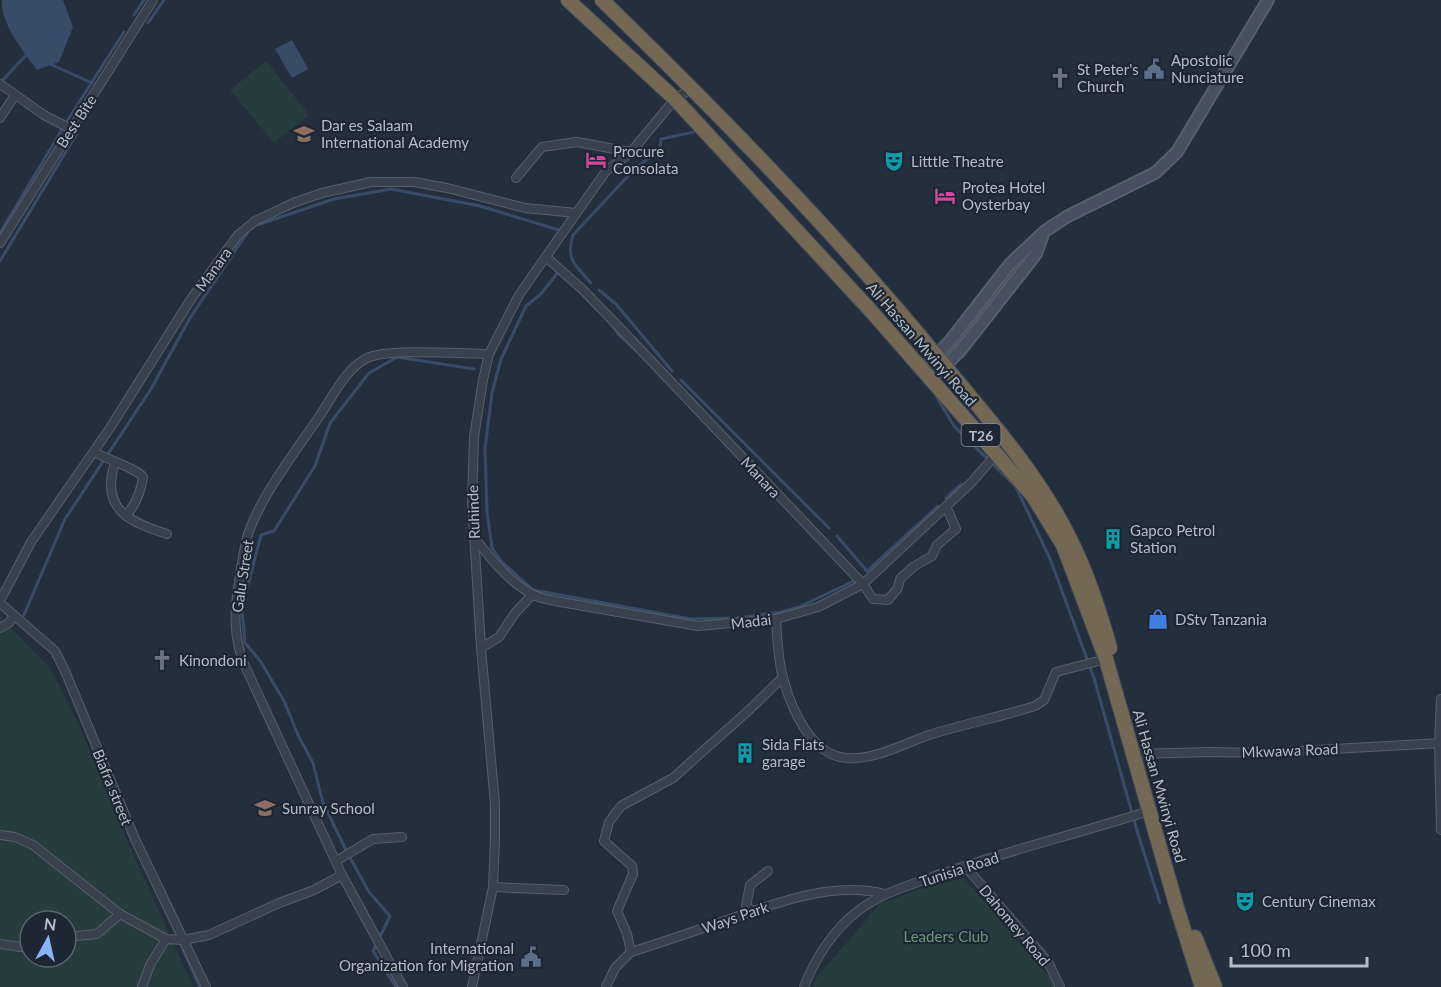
<svg xmlns="http://www.w3.org/2000/svg" width="1441" height="987" viewBox="0 0 1441 987" font-family="Lato,sans-serif">
<style>
.green{fill:#263c3f;fill-rule:evenodd}
.water{fill:#394c67}
.lines{fill:none;stroke-linecap:round;stroke-linejoin:round}
.stream{stroke:#394c67;stroke-width:3}
.street-casing{stroke:#565f6c;stroke-width:10}
.secondary-casing{stroke:#565f6c;stroke-width:14}
.highway-casing{stroke:#434c59;stroke-width:16}
.street{stroke:#38414e;stroke-width:8}
.secondary{stroke:#465061;stroke-width:10}
.highway{stroke:#746855;stroke-width:14}
.labels{text-anchor:middle;dominant-baseline:central;stroke-width:4.5;stroke-linejoin:round;paint-order:stroke}
.shield{fill:#1d2633;stroke:#878f9c;stroke-width:1.5}
.shield-label{font-size:14px;font-weight:bold;fill:#b4bcc9}
.poi-label{font-size:15px;fill:#b4bcc9;stroke:#1d2633;text-anchor:start}
.street-label{font-size:15px;fill:#b4bcc9;stroke:#1d2633}
.park-label{font-size:15px;fill:#6b9a76;stroke:#1d2633}
</style>
<rect width="100%" height="100%" fill="#242f3e"/>
<!-- green -->
<g class="green">
<polygon points="266,61 309,115 274,143 230,90"/>
<path d="M0,617L50,668L77,721L128,843L193,987H0ZM30,921H66V957H30Z"/>
<polygon points="964,878 1058,987 812,987 817,977 879,905 919,889"/>
</g>
<!-- water -->
<g class="water">
<path d="M2,0H63L73,27L59,62L37,70C24,52 0,23 2,0Z"/>
<polygon points="292,40 308,69 292,78 275,49"/>
</g>
<g class="lines">
<!-- stream -->
<g class="stream">
<polyline points="134,15 144,0"/>
<polyline points="148,23 164,0"/>
<polyline points="50,64 92,83"/>
<polyline points="1,82 28,53"/>
<polyline points="640,165 660,148 661,139 694,132"/>
<polyline points="254,226 334,199 391,189 480,206 562,231"/>
<polyline points="0,233 64,126 124,32"/>
<polyline points="0,261 76,135"/>
<polygon points="561,269 603,313 619,335 653,366 704,421 824,544 856,580 799,607 781,612 737,618 691,619 533,590 501,561 492,548 487,512 485,448 492,393 501,359 526,306 541,294 556,275 558,271"/>
<path d="M591,283C576,266 565,259 573,235L629,175"/>
<polyline points="599,290 616,304 672,371"/>
<polyline points="681,380 829,528"/>
<polyline points="936,396 954,426 1016,487 1051,561 1094,678 1138,834 1160,903"/>
<polyline points="946,498 961,484"/>
<polyline points="837,536 867,571 938,506"/>
<polyline points="24,615 65,519 151,389 190,318 249,230"/>
<polyline points="179,941 200,987"/>
<polyline points="396,987 373,951 390,916 369,892 348,854 323,803 313,763 298,735 285,703 261,662 245,643 242,608 261,535 274,531 315,466 330,423 369,373 397,357 474,369"/>
</g>
<!-- street casing -->
<g class="street-casing">
<g id="street">
<polyline points="0,84 44,115 71,129"/>
<polyline points="0,118 15,95"/>
<polyline points="516,178 542,147 577,142 631,152"/>
<polyline points="0,243 153,0"/>
<polyline points="546,257 582,289 618,326 863,584 873,599 888,600 898,588 900,579 913,567 932,556 937,545 956,529 946,506"/>
<path d="M94,452C106,459 136,468 143,477C141,492 136,504 126,516"/>
<path d="M115,463C100,509 129,522 167,534"/>
<path d="M474,537C490,558 508,581 532,594C538,598 547,599 555,601L698,626L776,619L818,607L863,584L972,482L997,453"/>
<polyline points="0,601 31,542 110,428 191,299 238,235 255,221 293,203 322,193 371,182 414,182 447,188 525,208 576,213"/>
<polyline points="0,603 55,651 65,671 135,839 206,987"/>
<path d="M776,619C777,638 778,659 783,678C791,708 811,756 847,758C875,760 903,744 929,735C964,724 1000,717 1035,706L1044,700L1056,672L1106,659"/>
<polyline points="0,628 9,623 14,615"/>
<polyline points="481,648 499,637 515,613 532,595"/>
<polyline points="1441,699 1439,743 1441,830"/>
<polyline points="1138,754 1209,752 1261,753 1441,743"/>
<polyline points="0,835 15,837 33,845 120,914 166,939 183,940 209,935 279,903 314,890 342,875"/>
<polyline points="336,861 373,839 402,837"/>
<polyline points="965,866 1048,962 1060,987"/>
<polyline points="493,887 564,890"/>
<polyline points="754,911 746,907 750,885 768,871"/>
<polyline points="66,937 97,934 120,914"/>
<polyline points="0,944 21,947 30,944"/>
<polyline points="631,952 627,934 617,911 633,874 632,866 604,841 609,822 621,806 673,778 748,711 783,677"/>
<polyline points="142,987 150,965 166,939"/>
<path d="M403,987L342,875L244,664C234,638 234,615 238,588C241,570 243,551 248,534C262,494 295,452 319,417C332,398 345,369 367,358C389,348 462,354 489,354"/>
<polyline points="472,987 493,887 495,840 495,804 481,648 472,501 474,437 483,380 489,354 519,295 606,171 631,152 675,99 692,88"/>
<path d="M606,987L615,968L631,952C663,942 695,931 727,920C776,903 833,881 885,894"/>
<path d="M804,987C815,958 834,929 859,910C883,892 911,885 938,875C1009,850 1081,833 1152,810"/>
</g>
</g>
<!-- secondary casing -->
<g class="secondary-casing">
<g id="secondary">
<polyline points="922,370 950,341 1010,264 1045,231 1068,216 1155,173 1177,152 1268,0"/>
<polyline points="930,380 960,351 1036,254 1043,234"/>
</g>
</g>
<!-- highway casing -->
<g class="highway-casing">
<g id="highway">
<polyline points="568,0 675,99 871,311 1033,496 1063,545 1106,659 1177,908 1202,987"/>
<path d="M602,0C718,113 832,229 935,354C983,413 1038,472 1071,541C1088,575 1100,612 1110,648"/>
<polyline points="1195,937 1215,987"/>
</g>
</g>
<!-- street -->
<use href="#street" class="street"/>
<!-- secondary -->
<use href="#secondary" class="secondary"/>
<!-- highway -->
<use href="#highway" class="highway"/>
</g>
<!-- icons -->
<defs>
<g id="civic-bare" transform="scale(1.62)"><path d="M-.6-6.5H3V-4.5H.6V-3L4-1V1h2V6H-6V1h2V-1L-.6-3ZM-1.2 2.5V6h2.4V2.5Z" fill="#5c6f8a" stroke="#1d2633" stroke-width="2.5" paint-order="stroke"/></g>
<g id="church-bare" transform="scale(1.62)"><path d="M-1.2-6h2.4v3.5h3.3v2.4h-3.3V6h-2.4V-.1h-3.3v-2.4h3.3Z" fill="#6b7280" stroke="#1d2633" stroke-width="2.5" paint-order="stroke"/></g>
<g id="school-bare" transform="scale(1.62)"><path d="M0-5L7-2L0 1L-7-2ZM-4 1L0 2.5L4 1V4Q0 6-4 4Z" fill="#8d6e63" stroke="#1d2633" stroke-width="2.5" paint-order="stroke"/></g>
<g id="hotel-bare" transform="scale(1.62)"><path d="M-6-4.5h1.5V1H6V5H4.5V3h-9V5H-6ZM-4 0a1.8 1.8 0 1 1 3.6 0ZM.5 0V-2.5h3Q6-2.5 6 0Z" fill="#d1479c" stroke="#1d2633" stroke-width="2.5" paint-order="stroke"/></g>
<g id="theatre-bare" transform="scale(1.62)"><path d="M-5-5.5Q0-4 5-5.5V0Q5 5 0 6Q-5 5-5 0ZM-3.3-2.5H-1v1.5H-3.3ZM1-2.5H3.3v1.5H1ZM-2.8 1Q0 5.5 2.8 1Z" fill="#0f9aa8" stroke="#1d2633" stroke-width="2.5" paint-order="stroke"/></g>
<g id="building-bare" transform="scale(1.62)"><path d="M-4-6H4V6H1V3H-1V6H-4ZM-2.5-4.3h1.7v1.8h-1.7ZM.8-4.3h1.7v1.8H.8ZM-2.5-1h1.7V.8h-1.7ZM.8-1h1.7V.8H.8Z" fill="#0f9aa8" stroke="#1d2633" stroke-width="2.5" paint-order="stroke"/></g>
<g id="shop-bare" transform="scale(1.62)"><path d="M-5-2.5h2.3a2.7 3.5 0 0 1 5.4 0H5L5.5 6h-11ZM-1.5-2.5h3a1.5 2.3 0 0 0-3 0Z" fill="#3f7fe0" stroke="#1d2633" stroke-width="2.5" paint-order="stroke"/></g>
</defs>
<g fill-rule="evenodd">
<use href="#civic-bare" x="1154" y="69"/>
<use href="#church-bare" x="1060" y="78"/>
<use href="#school-bare" x="304" y="134"/>
<use href="#hotel-bare" x="596" y="160"/>
<use href="#theatre-bare" x="894" y="161"/>
<use href="#hotel-bare" x="945" y="196"/>
<use href="#building-bare" x="1113" y="539"/>
<use href="#shop-bare" x="1158" y="619"/>
<use href="#church-bare" x="162" y="660"/>
<use href="#building-bare" x="745" y="753"/>
<use href="#school-bare" x="265" y="808"/>
<use href="#theatre-bare" x="1245" y="901"/>
<use href="#civic-bare" x="531" y="957"/>
</g>
<g class="labels">
<!-- shield labels -->
<rect class="shield" x="961.5" y="424" width="39" height="22" rx="4.5"/>
<g class="shield-label">
<text x="981" y="435">T26</text>
</g>
<!-- poi labels -->
<g class="poi-label">
<text x="1171" y="60">Apostolic<tspan x="1171" dy="17">Nunciature</tspan></text>
<text x="1077" y="69">St Peter's<tspan x="1077" dy="17">Church</tspan></text>
<text x="321" y="125">Dar es Salaam<tspan x="321" dy="17">International Academy</tspan></text>
<text x="613" y="151">Procure<tspan x="613" dy="17">Consolata</tspan></text>
<text x="911" y="161">Litttle Theatre</text>
<text x="962" y="187">Protea Hotel<tspan x="962" dy="17">Oysterbay</tspan></text>
<text x="1130" y="530">Gapco Petrol<tspan x="1130" dy="17">Station</tspan></text>
<text x="1175" y="619">DStv Tanzania</text>
<text x="179" y="660">Kinondoni</text>
<text x="762" y="744">Sida Flats<tspan x="762" dy="17">garage</tspan></text>
<text x="282" y="808">Sunray School</text>
<text x="1262" y="901">Century Cinemax</text>
<text x="514" y="948" text-anchor="end">International<tspan x="514" dy="17">Organization for Migration</tspan></text>
</g>
<!-- street labels -->
<g class="street-label">
<text transform="translate(76 121) rotate(-57)">Best Bite</text>
<text transform="translate(213 269) rotate(-54)">Manara</text>
<text transform="translate(922 344) rotate(49)">Ali Hassan Mwinyi Road</text>
<text transform="translate(761 477) rotate(47)">Manara</text>
<text transform="translate(473 512) rotate(-92)">Ruhinde</text>
<text transform="translate(242 576) rotate(-81)">Galu Street</text>
<text transform="translate(751 621) rotate(-7)">Madai</text>
<text transform="translate(1290 750) rotate(-2)">Mkwawa Road</text>
<text transform="translate(1160 786) rotate(74)">Ali Hassan Mwinyi Road</text>
<text transform="translate(113 787) rotate(68)">Biafra street</text>
<text transform="translate(959 869) rotate(-18)">Tunisia Road</text>
<text transform="translate(735 917) rotate(-19)">Ways Park</text>
<text transform="translate(1015 925) rotate(50)">Dahomey Road</text>
</g>
<!-- park labels -->
<g class="park-label">
<text x="946" y="936">Leaders Club</text>
</g>
</g>
<!-- north arrow -->
<g transform="translate(48 939) rotate(8)"><circle r="28" fill="#1d2633" stroke="#59626f" stroke-width="1.5"/>
<path d="M0-4.5L10 22L0 15L-10 22Z" fill="#8ab4f8"/>
<text y="-9" font-size="16" font-weight="bold" text-anchor="middle" fill="#b4bcc9">N</text>
</g>
<!-- scale -->
<path d="M1231 957v9h136v-9" fill="none" stroke="#b4bcc9" stroke-width="3"/>
<text x="1240" y="957" font-size="18" fill="#b4bcc9" stroke="#1d2633" stroke-width="4.5" paint-order="stroke">100 m</text>
</svg>
